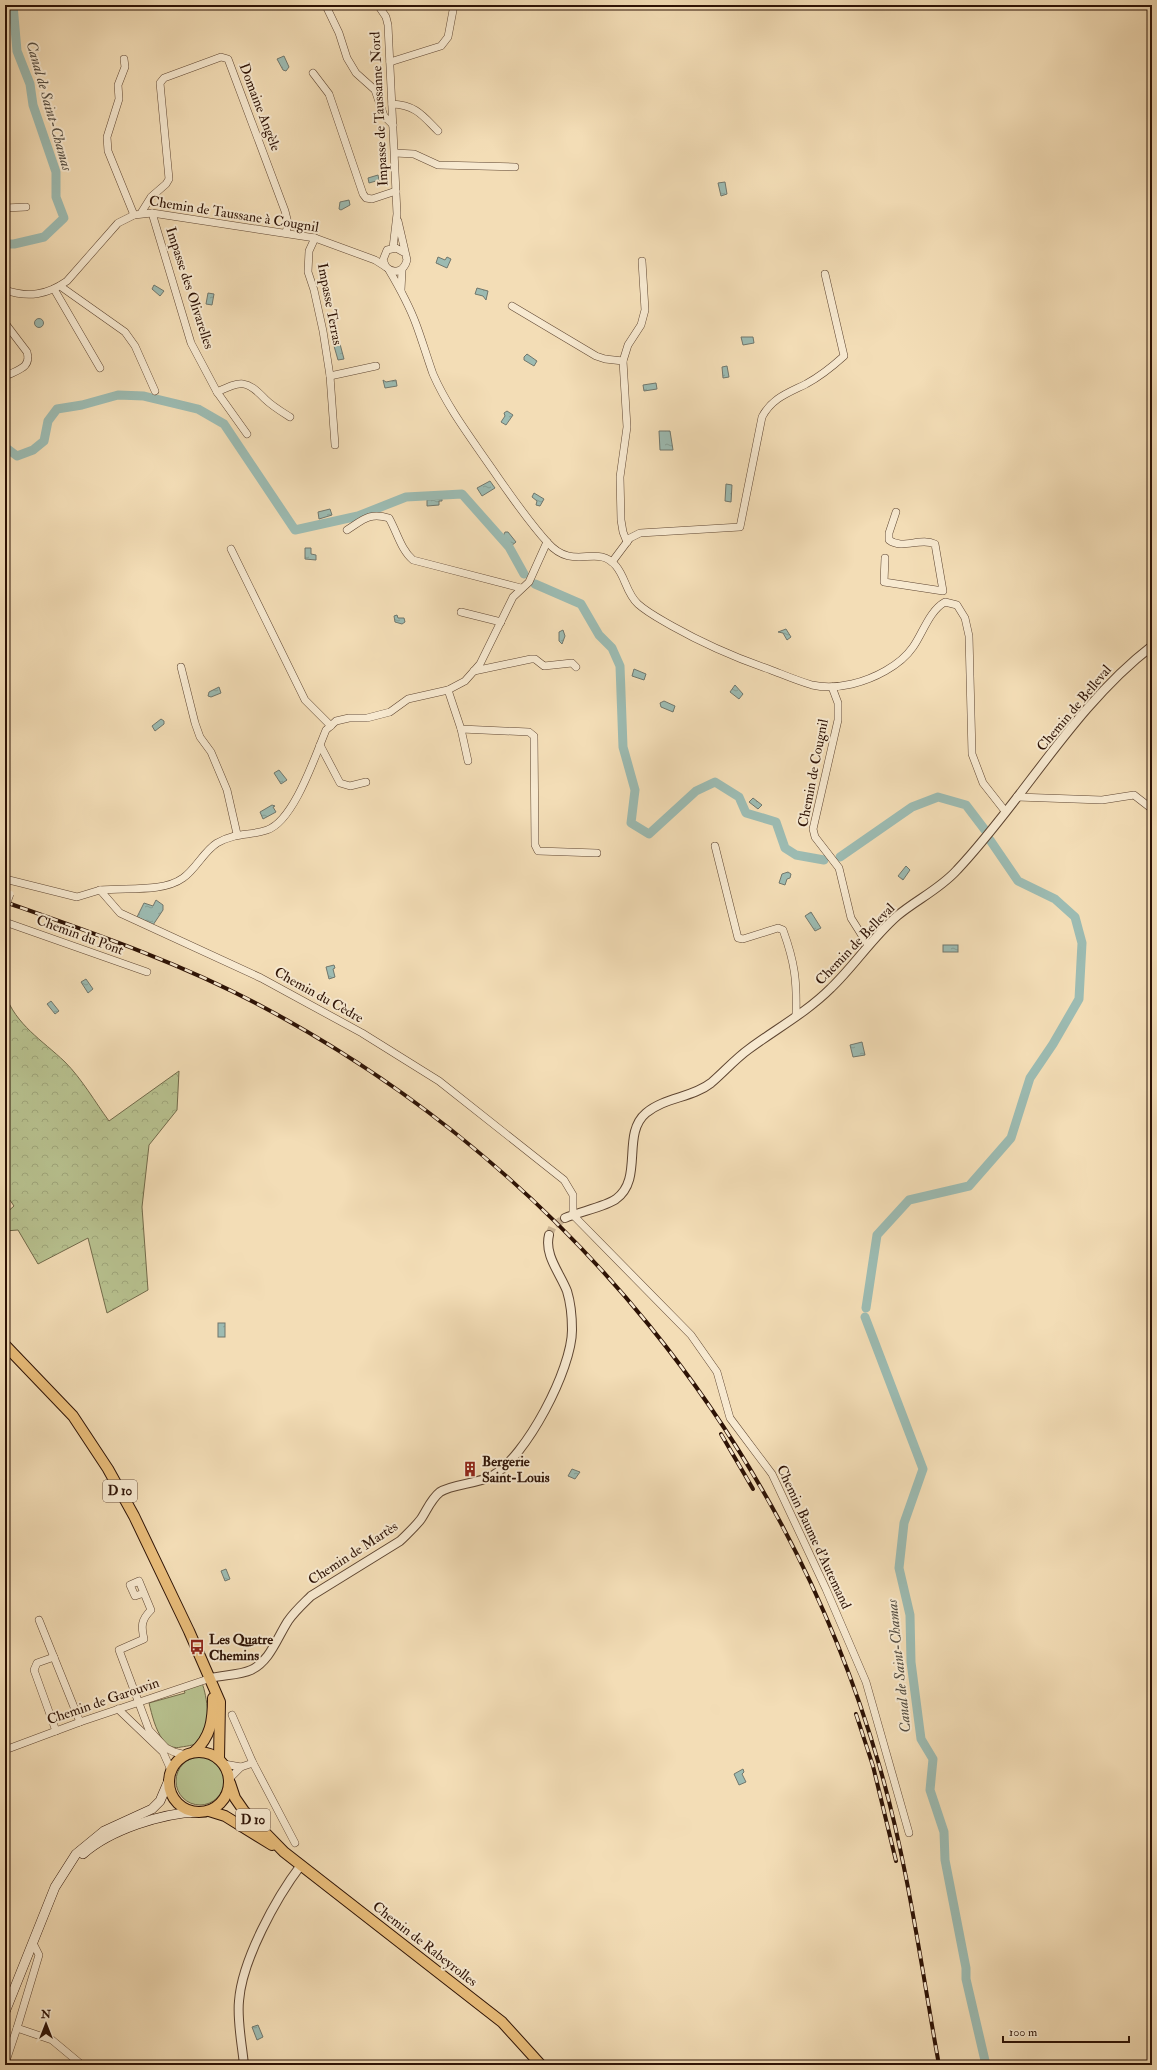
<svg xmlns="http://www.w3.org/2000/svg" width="1157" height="2070" viewBox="0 0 1157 2070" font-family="'IM FELL Double Pica',serif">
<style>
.grass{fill:#b8c290;stroke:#726a4a}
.forest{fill:url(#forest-crowns);stroke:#726a4a}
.water{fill:url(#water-ripples);stroke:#70776d}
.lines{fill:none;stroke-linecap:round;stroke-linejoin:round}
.canal{stroke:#9cbbb2;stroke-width:9}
.tertiary-tunnel{stroke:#cbb493;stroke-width:8;stroke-dasharray:8 4;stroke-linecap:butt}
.minor-casing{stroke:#5e4531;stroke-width:8}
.tertiary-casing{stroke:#5e4531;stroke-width:10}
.secondary-casing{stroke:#2d1205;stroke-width:10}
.primary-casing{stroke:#2d1205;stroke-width:12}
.minor{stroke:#f7e9d0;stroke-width:7}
.tertiary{stroke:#f7e9d0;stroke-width:8}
.secondary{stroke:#f7e9d0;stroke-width:9}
.primary{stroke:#eabe7b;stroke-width:10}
.rail-casing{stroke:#2d1205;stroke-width:4}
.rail{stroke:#f7e9d0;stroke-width:2.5;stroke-dasharray:8;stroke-linecap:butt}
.minor-bridge-casing{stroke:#5e4531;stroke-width:8;stroke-linecap:butt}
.minor-bridge{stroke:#f7e9d0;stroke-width:7}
.labels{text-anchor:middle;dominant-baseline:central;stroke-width:4;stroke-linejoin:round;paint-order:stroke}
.shield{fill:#f7e9d0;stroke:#6a5242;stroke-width:1}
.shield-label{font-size:13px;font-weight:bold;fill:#2d1205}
.street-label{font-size:14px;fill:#2d1205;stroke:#f7e9d0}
.poi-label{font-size:14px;font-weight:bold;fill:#2d1205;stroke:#f7e9d0;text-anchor:start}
.water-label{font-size:15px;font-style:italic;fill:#544d42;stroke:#f7e9d0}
</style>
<defs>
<pattern id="forest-crowns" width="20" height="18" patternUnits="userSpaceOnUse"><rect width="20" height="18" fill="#b8c290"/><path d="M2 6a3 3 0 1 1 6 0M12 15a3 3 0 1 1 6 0" fill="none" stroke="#9ea67b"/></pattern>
<pattern id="water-ripples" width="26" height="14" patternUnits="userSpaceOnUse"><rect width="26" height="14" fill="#9cbbb2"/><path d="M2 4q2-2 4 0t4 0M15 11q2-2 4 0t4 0" fill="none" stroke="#87a098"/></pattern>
</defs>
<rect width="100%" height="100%" fill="#f3ddb6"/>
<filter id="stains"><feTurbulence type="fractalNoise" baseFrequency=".005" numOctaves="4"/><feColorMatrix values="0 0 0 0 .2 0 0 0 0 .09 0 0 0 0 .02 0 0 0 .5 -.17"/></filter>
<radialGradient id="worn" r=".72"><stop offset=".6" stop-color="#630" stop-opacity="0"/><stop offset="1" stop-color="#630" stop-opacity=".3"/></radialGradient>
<!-- grass -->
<g class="grass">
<path d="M202,1683C207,1696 212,1728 201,1740C197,1745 188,1746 181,1747C175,1749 167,1746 163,1740C155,1729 152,1715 149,1703L185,1693L184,1690Z"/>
<circle cx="200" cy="1781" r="24"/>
</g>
<!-- forest -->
<path class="forest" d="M5,994C16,1025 42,1040 65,1062C82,1079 95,1102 109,1121L179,1071L177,1110L149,1145L142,1207L148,1290L107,1313L88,1238L38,1264L18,1230L5,1231V1214L14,1206L5,1193Z"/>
<!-- water -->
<g class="water">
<polygon points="284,56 289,67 286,71 283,70 277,59"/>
<polygon points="378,175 380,184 377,184 376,181 369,183 368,178"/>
<polygon points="725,182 727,194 721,196 718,183"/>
<polygon points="349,200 350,205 341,210 339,209 340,202"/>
<polygon points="438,257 445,260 447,257 451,259 447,268 436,263"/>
<polygon points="154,285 164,291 160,296 152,289"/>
<polygon points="477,288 488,291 486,300 483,296 475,294"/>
<polygon points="208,293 214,294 212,305 206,304"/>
<circle cx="39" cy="323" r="4.5"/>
<polygon points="741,337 753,337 754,343 743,345"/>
<polygon points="340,344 344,359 338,360 334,346"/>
<polygon points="527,354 537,361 534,366 524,360 524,357"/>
<polygon points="727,366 729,377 723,378 722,367"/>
<polygon points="383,380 386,382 396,380 397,386 385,388"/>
<polygon points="656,383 657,389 644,391 643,385"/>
<polygon points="507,411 513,415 506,425 501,422 505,416 504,413"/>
<polygon points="659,431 670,431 673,450 660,450"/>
<polygon points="490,481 495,488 482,496 477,488"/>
<polygon points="726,484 732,485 731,502 725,501"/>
<polygon points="534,493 544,499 540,506 536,505 537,501 532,497"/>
<polygon points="442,499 442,501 439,501 439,505 427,506 427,500"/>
<polygon points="330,509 332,515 319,519 318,512"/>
<polygon points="505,532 508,532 516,542 511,546 503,536"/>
<polygon points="305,548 311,548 311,554 316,555 316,560 305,559"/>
<polygon points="397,615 398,618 404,618 405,622 402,624 395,622 394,616"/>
<polygon points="786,629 791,637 787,640 783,633 778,632"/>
<polygon points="563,630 565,636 562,644 559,641 559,632"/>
<polygon points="634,669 646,674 644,680 632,676"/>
<polygon points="735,685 743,694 739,699 730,692"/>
<polygon points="219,687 221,693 211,697 208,696 209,692"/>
<polygon points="664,701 675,706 673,712 661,707 660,703"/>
<polygon points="161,719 164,721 164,724 155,731 152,726"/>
<polygon points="279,770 287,780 281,784 274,773"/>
<polygon points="753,798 762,805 758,809 749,802"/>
<polygon points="272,805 275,806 273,807 276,812 263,819 260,812"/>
<polygon points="906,866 910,870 903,880 898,876"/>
<polygon points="788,872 791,874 790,878 787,879 785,885 779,883 782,874"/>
<polygon points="156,900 163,905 163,910 153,925 137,917 144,903 153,906"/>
<polygon points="811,912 821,928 815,931 805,916"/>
<rect x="943" y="945" width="15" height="7"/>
<polygon points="334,965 335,968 333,969 335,977 329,979 326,967"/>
<polygon points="86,979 93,989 88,993 81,982"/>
<polygon points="51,1001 59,1011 55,1014 47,1004"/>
<polygon points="862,1042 865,1055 853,1057 850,1045"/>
<rect x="218" y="1323" width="7" height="14"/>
<polygon points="572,1469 580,1472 575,1479 568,1476"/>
<polygon points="226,1569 230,1579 225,1581 221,1571"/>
<polygon points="743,1769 744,1772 742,1774 746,1782 739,1785 734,1774"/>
<polygon points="258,2025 263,2037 257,2040 252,2027"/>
</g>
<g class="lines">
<!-- canal -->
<g class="canal">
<polyline points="5,244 14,244 44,237 64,218 56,197 56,172 33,105 30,84 17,51 13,5"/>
<polyline points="5,447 17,456 33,450 44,441 48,421 57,409 82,405 118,395 144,396 198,409 224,424 295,530 358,516 406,497 462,494 509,547 524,574"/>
<polyline points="535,584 581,604 599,635 612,648 620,666 623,747 635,790 631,823 649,834 696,791 715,782 739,797 746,813 776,822 785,848 796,855 824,860"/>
<polyline points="840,857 912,807 938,797 966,805 985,830"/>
<polyline points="866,1308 877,1235 909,1200 969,1186 1011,1138 1030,1078 1053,1044 1079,999 1082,943 1075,917 1055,899 1018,881 990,840"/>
<polyline points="865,1317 923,1469 904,1523 899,1568 910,1615 911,1662 921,1739 933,1759 930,1790 944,1832 945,1860 966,1968 966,1979 986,2065"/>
</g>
<!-- tertiary-tunnel -->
<polyline class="tertiary-tunnel" points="549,1235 553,1226 565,1218"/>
<!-- minor casing -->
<g class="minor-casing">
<g id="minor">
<polyline points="378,5 386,17 388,25 397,214 393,248"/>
<polyline points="327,8 339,33 347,58 356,73 375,90 384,116 393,125"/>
<polyline points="124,59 125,67 118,85 119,99 107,137 108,151 134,215"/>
<polyline points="390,62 441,46 448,37 454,5"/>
<polyline points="313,73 329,94 363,194 366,198 372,199 396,191"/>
<path d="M392,104C416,105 423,116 438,131"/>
<polyline points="395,153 414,154 438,165 515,167"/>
<polyline points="5,208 26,207"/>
<polyline points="141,213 151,197 166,184 169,179 160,83 164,78 221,57 228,59 285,211 288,223 286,233"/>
<polyline points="152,213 191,343 217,392 247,434"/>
<path d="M398,221L407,260C404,271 395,275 386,267L383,260L387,250L396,248L405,253"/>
<polyline points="315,238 309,251 308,272 314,290 323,331 330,376 335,445"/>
<path d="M389,270C399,287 409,305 416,324C422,340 427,357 433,374C447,406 468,434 488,463C507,490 526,519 548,543C574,572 597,543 616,566C626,578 626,593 638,604C648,613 660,619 672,626C704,644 736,658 771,670C784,675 798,681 812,685C825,688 839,687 852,684C873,679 900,666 913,647C923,633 929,611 945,602L957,605L965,618L969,636L972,754L983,783L1005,811"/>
<polyline points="60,286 125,332 135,346 155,391"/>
<polyline points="54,289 100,368"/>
<path d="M5,290C28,298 47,295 67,281L118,223L134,215L152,213L315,238L375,260L386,267"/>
<polyline points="401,290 402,270"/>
<polyline points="512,306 596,356 605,359 623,361"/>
<path d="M5,323L27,352C31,366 21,369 10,374"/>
<polyline points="330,376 376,366"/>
<path d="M217,392C241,381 246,379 265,399C272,406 282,412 290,417"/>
<path d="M347,530C363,520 369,512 389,518C397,532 401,550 413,560L521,588"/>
<polyline points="627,542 623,532 621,520 620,477 627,427 623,361 628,345 641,325 645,310 642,261"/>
<polyline points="231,549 305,700 331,726"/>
<path d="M885,558L884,582L943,591L935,544C921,537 902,550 889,540V533L896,512"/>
<path d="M612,562L630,538L640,533L740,527L762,417C772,398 788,393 806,384C819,377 833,366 844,356L825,274"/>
<polyline points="461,612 501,622"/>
<polyline points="181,667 195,723 200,737 211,752 227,790 237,834"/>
<polyline points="474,671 531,659 535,659 544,666 572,663 576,667"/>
<polyline points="832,687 838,703 838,720 813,829 815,837 839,868 851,918 868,945"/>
<polyline points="448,690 461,729 529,732 534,736 535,845 538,851 597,853"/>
<polyline points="461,729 468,761"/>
<polyline points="320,745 340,783 350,786 366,782"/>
<polyline points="1017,797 1102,800 1134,795 1152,809"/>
<path d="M715,846L738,938L743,939L778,928L783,930C795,963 797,981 796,1016"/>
<polyline points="5,879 77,897 100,890 120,913 261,978 362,1033 439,1081 564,1180 573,1195 573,1215 691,1335 717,1372 730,1418 772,1474 826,1589 866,1682 909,1833"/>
<path d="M100,890C126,887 162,893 183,878C196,869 204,851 217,843C237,832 250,836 267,830C294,821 315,756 326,730L336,721L349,718H367L390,712L408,699L448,690L465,681L480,664L513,597L529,582L547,542"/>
<polyline points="5,922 147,972"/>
<path d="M144,1593L135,1596L130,1585L139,1581L151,1610C141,1620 141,1626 144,1639L119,1650L149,1730L166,1748L174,1752L186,1755"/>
<polyline points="39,1620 80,1722"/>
<polyline points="54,1657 37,1663 34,1670 56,1731"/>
<polyline points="118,1709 163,1752 171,1770"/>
<polyline points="232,1715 253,1763 241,1767"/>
<polyline points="5,1750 80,1722 211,1678"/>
<polyline points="253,1763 295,1843"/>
<polyline points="224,1764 241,1767 230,1778"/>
<polyline points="33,1943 39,1955 17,2028 52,2040 82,2065"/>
<polyline points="5,2064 17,2028"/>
</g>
</g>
<!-- tertiary casing -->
<g class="tertiary-casing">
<g id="tertiary">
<path d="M565,1218C579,1212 607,1206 616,1199C644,1179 621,1134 646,1113C665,1097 692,1098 711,1083C724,1072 735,1059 749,1049C776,1029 807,1012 831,988C854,966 872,938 897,916C916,900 940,889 957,870C1024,799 1074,706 1152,646"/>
<path d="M211,1678C223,1675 240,1675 251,1670C270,1661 277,1638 288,1621C295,1611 303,1604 311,1596L400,1541C407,1534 415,1527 421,1519C427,1510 431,1499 440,1492C452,1484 477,1484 492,1476C526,1457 572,1369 572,1330C572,1317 571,1304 567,1291C560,1273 544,1255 549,1235"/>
<path d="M244,2065C242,2044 237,2021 239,2001C242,1960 276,1898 301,1865"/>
</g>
</g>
<!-- secondary casing -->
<g class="secondary-casing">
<g id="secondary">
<path d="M83,1854C110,1830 162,1813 198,1812"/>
<polyline points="5,2012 55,1887 76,1854 104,1831 152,1809 160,1801 169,1780"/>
</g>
</g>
<!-- primary casing -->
<g class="primary-casing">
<g id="primary">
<polyline points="5,1345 73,1416 108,1469 134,1516 189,1631 220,1702 219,1759"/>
<circle cx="199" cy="1782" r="30"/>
<path d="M194,1752C211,1737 213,1720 213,1698"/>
<polyline points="230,1783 235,1798 244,1811 284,1852 502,2022 541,2065"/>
<polyline points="209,1811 225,1816 272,1845"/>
</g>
</g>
<!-- minor -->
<use href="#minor" class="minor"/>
<!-- tertiary -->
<use href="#tertiary" class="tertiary"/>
<!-- secondary -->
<use href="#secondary" class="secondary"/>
<!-- primary -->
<use href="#primary" class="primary"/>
<!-- rail casing -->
<g class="rail-casing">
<g id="rail">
<path d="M5,902C93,933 181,963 263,1007C563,1167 786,1441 880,1768C908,1865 921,1966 939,2065"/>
<polyline points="721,1434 753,1489"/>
<polyline points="856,1714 873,1766 896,1861"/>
</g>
</g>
<!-- rail -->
<use href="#rail" class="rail"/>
<!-- minor-bridge casing -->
<g class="minor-bridge-casing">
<polyline id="minor-bridge" points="5,908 10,894"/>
</g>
<!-- minor-bridge -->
<use href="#minor-bridge" class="minor-bridge"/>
</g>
<!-- icons -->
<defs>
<g id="building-bare" transform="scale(1.2)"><path d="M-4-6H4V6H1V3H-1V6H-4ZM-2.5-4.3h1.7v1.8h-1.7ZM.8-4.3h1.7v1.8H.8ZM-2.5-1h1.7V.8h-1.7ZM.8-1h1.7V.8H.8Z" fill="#8f2418" stroke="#f7e9d0" stroke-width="2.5" paint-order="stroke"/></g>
<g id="bus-bare" transform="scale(1.2)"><path d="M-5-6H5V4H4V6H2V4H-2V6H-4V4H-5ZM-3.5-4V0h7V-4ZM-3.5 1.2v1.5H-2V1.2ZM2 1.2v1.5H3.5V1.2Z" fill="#8f2418" stroke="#f7e9d0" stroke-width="2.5" paint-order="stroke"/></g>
</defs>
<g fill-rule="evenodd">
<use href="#building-bare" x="470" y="1469"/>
<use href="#bus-bare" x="197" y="1647"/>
</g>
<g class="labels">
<!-- shield labels -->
<g class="shield">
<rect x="103" y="1480" width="34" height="22" rx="3"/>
<rect x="236" y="1809" width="34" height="22" rx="3"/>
</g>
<g class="shield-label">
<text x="120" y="1491">D 10</text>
<text x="253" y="1820">D 10</text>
</g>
<!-- street labels -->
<g class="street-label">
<text transform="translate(260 107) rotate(69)">Domaine Angèle</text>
<text transform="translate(379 109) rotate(-93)">Impasse de Taussanne Nord</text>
<text transform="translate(234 214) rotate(9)">Chemin de Taussane à Cougnil</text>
<text transform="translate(190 288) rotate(72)">Impasse des Olivarelles</text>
<text transform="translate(330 304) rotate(79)">Impasse Terras</text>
<text transform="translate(1074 708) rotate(-50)">Chemin de Belleval</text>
<text transform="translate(813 773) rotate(-79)">Chemin de Cougnil</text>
<text transform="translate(80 935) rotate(20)">Chemin du Pont</text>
<text transform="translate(855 944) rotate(-46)">Chemin de Belleval</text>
<text transform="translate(319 995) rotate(29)">Chemin du Cèdre</text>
<text transform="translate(814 1537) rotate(65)">Chemin Baume d'Autemand</text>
<text transform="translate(353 1553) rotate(-33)">Chemin de Martès</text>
<text transform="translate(103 1701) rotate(-19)">Chemin de Garouvin</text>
<text transform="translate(425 1944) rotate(38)">Chemin de Rabeyrolles</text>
</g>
<!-- poi labels -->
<g class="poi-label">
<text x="482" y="1461">Bergerie<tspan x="482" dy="16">Saint-Louis</tspan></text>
<text x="209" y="1639">Les Quatre<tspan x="209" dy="16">Chemins</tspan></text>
</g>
<!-- water labels -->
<g class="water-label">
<text transform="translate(49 106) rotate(74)">Canal de Saint-Chamas</text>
<text transform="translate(899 1666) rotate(-96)">Canal de Saint-Chamas</text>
</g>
</g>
<!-- margin -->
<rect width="1157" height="2070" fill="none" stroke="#f3ddb6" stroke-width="20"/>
<rect x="6" y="6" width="1145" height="2058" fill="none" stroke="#2d1205" stroke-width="2"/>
<rect x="10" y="10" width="1137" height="2050" fill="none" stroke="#2d1205"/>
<!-- north arrow -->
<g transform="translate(46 2024)" stroke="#f7e9d0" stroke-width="3" paint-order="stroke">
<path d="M0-3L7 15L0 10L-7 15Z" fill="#2d1205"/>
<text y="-6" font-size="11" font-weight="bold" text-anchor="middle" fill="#2d1205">N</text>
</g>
<!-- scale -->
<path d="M1003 2036v6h126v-6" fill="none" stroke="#2d1205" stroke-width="2"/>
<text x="1009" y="2036" font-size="12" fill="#2d1205" stroke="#f7e9d0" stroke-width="3" paint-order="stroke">100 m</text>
<rect width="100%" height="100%" filter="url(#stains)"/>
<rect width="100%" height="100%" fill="url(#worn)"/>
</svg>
